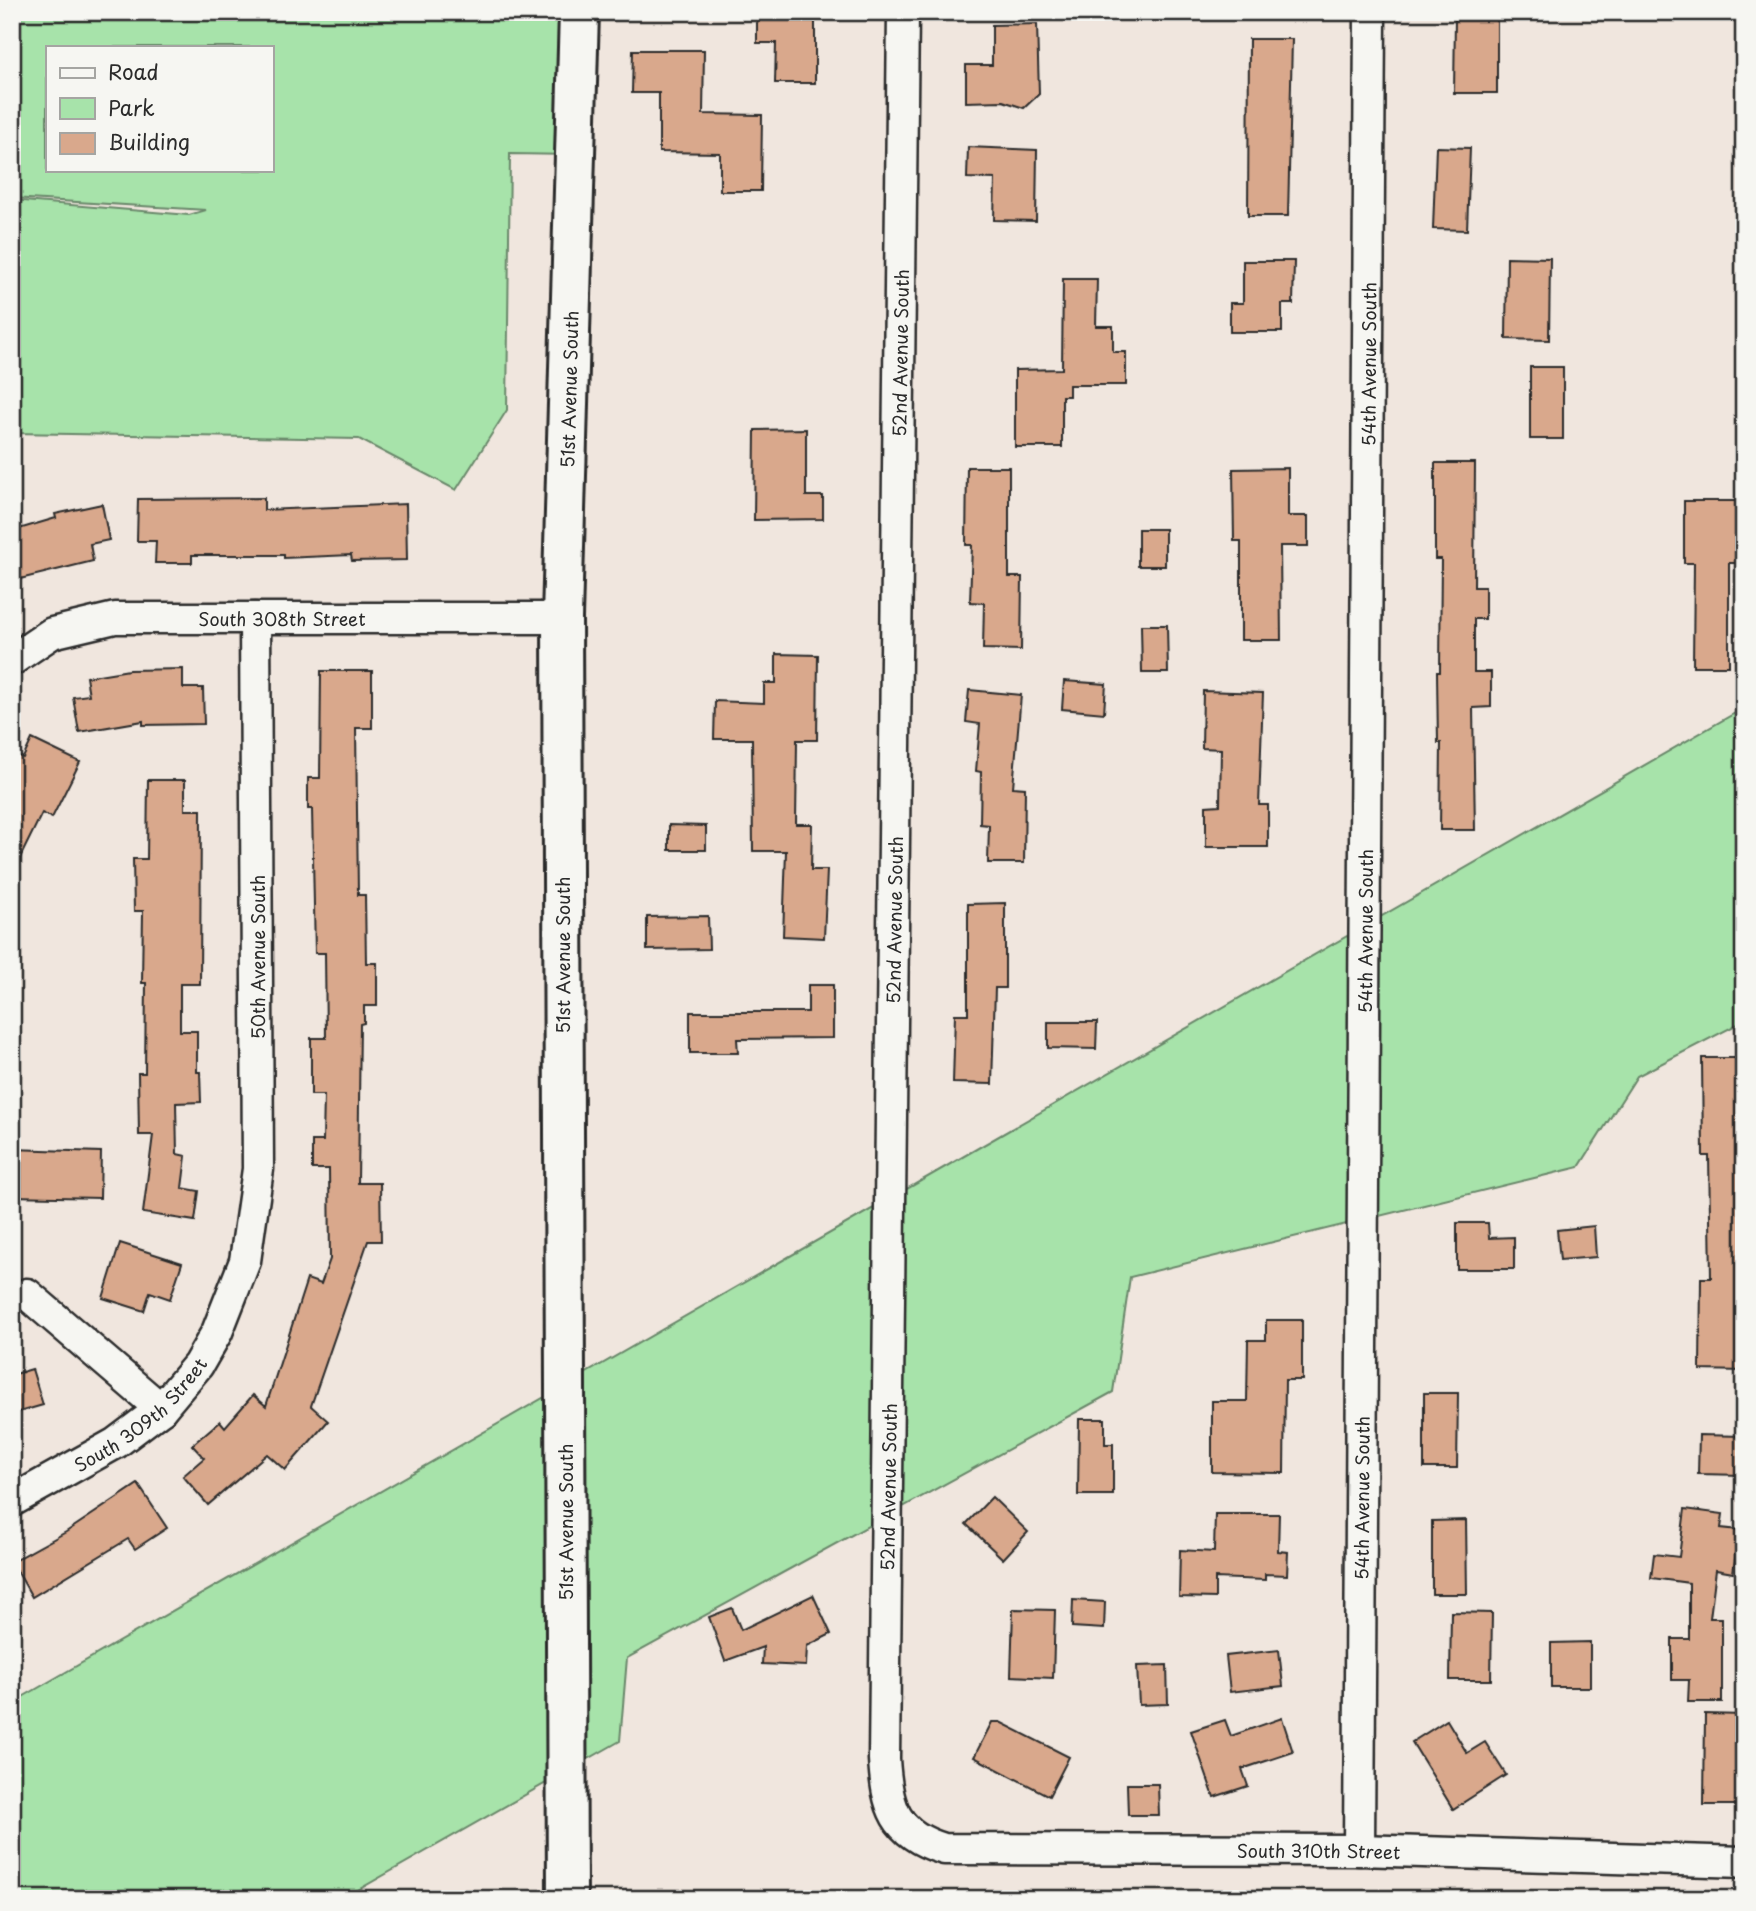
<svg xmlns="http://www.w3.org/2000/svg" width="1756" height="1911" viewBox="0 0 1756 1911" font-family="'Playpen Sans',sans-serif">
<style>
.green{fill:#a7e3aa;stroke:#69876a;stroke-width:2;fill-rule:evenodd}
.building{fill:#d9a88c;stroke:#2b2b2b;stroke-width:2}
.lines{fill:none;stroke-linecap:round;stroke-linejoin:round}
.street-casing{stroke:#2b2b2b;stroke-width:35}
.secondary-casing{stroke:#2b2b2b;stroke-width:44}
.street{stroke:#f6f6f2;stroke-width:30}
.secondary{stroke:#f6f6f2;stroke-width:38}
.labels{text-anchor:middle;dominant-baseline:central;stroke-width:5;stroke-linejoin:round;paint-order:stroke}
.street-label{font-size:18px;fill:#2b2b2b;stroke:#f6f6f2}
</style>
<rect width="100%" height="100%" fill="#f0e6de"/>
<filter id="ink" filterUnits="userSpaceOnUse"><feTurbulence type="fractalNoise" baseFrequency=".0143" numOctaves="2"/><feDisplacementMap in="SourceGraphic" scale="14" xChannelSelector="R" yChannelSelector="G"/><feConvolveMatrix kernelMatrix="1 2 1 2 8 2 1 2 1" color-interpolation-filters="sRGB"/></filter>
<g filter="url(#ink)">
<!-- green -->
<g class="green">
<path d="M12,12H579L575,155L510,154L507,410L456,490L359,439L12,433V200L189,215L206,210L12,198ZM47,47H271V170H47Z"/>
<polygon points="1744,708 1744,1021 1637,1076 1579,1167 1130,1277 1113,1392 627,1658 620,1741 342,1899 12,1899 12,1703"/>
</g>
<!-- building -->
<g class="building">
<polygon points="757,12 815,12 815,83 775,83 776,43 757,43"/>
<polygon points="1455,17 1497,17 1497,93 1454,93"/>
<polygon points="1037,24 1039,94 1024,108 1003,101 966,102 966,65 992,65 992,25"/>
<polygon points="1249,39 1292,39 1288,216 1248,216"/>
<polygon points="633,50 704,50 703,114 762,115 761,191 720,191 720,153 659,152 659,93 632,93"/>
<polygon points="968,147 1037,150 1036,221 994,220 995,179 967,178"/>
<polygon points="1436,147 1470,148 1467,230 1433,229"/>
<polygon points="1507,257 1550,258 1549,340 1506,339"/>
<polygon points="1243,261 1294,261 1293,304 1282,304 1282,332 1230,332 1230,303 1243,303"/>
<polygon points="1063,279 1097,279 1096,326 1113,326 1113,352 1126,352 1126,385 1069,385 1069,396 1062,396 1062,447 1015,447 1015,370 1062,369"/>
<rect x="1530" y="367" width="33" height="72"/>
<polygon points="806,429 806,496 823,496 823,519 754,520 755,430"/>
<polygon points="1435,463 1475,463 1474,587 1485,587 1485,619 1474,619 1474,672 1491,672 1491,707 1473,708 1475,830 1440,830 1441,743 1438,743 1437,672 1440,672 1441,559 1435,559"/>
<polygon points="967,467 1009,467 1009,577 1022,577 1021,650 983,649 984,603 970,602 972,545 966,545"/>
<polygon points="1288,468 1288,516 1308,516 1308,546 1280,546 1281,640 1241,640 1241,541 1234,541 1233,469"/>
<polygon points="264,498 264,510 406,504 407,560 352,561 351,555 284,558 284,555 192,555 192,563 155,563 156,541 137,541 138,499"/>
<polygon points="1684,501 1741,501 1740,563 1729,563 1729,666 1693,666 1694,563 1684,563"/>
<polygon points="102,504 109,540 90,544 93,561 12,581 12,531 56,518 55,514"/>
<rect x="1138" y="529" width="27" height="37"/>
<polygon points="1141,625 1167,625 1168,673 1142,673"/>
<polygon points="776,654 818,655 817,740 797,740 796,824 812,824 811,870 827,870 824,938 783,936 786,851 753,851 752,739 714,739 715,701 764,703 764,683 776,683"/>
<polygon points="183,669 183,688 203,688 204,724 143,725 143,721 79,732 73,697 89,695 86,677 129,670"/>
<polygon points="321,671 372,671 372,728 356,728 358,895 365,895 366,963 377,963 377,1006 364,1006 364,1023 360,1024 358,1183 380,1183 381,1241 368,1241 311,1406 328,1421 285,1470 267,1454 208,1505 183,1476 204,1458 192,1445 220,1421 225,1427 253,1395 266,1406 307,1279 321,1284 330,1259 329,1169 312,1169 312,1141 323,1141 324,1095 311,1095 311,1038 326,1038 325,953 315,953 312,809 308,809 308,778 320,778"/>
<polygon points="1064,681 1106,684 1104,713 1062,709"/>
<polygon points="969,690 1021,695 1013,787 1025,788 1024,863 988,863 989,825 980,824 981,772 976,771 980,724 966,722"/>
<polygon points="1203,691 1263,693 1259,805 1268,805 1268,847 1206,847 1206,806 1220,805 1221,749 1202,748"/>
<polygon points="32,739 80,762 52,818 42,813 12,874 12,753 23,758"/>
<polygon points="148,780 185,780 185,810 201,810 200,984 180,984 180,1031 197,1031 197,1072 200,1072 201,1102 176,1103 177,1154 186,1156 182,1188 199,1191 195,1221 143,1213 153,1135 139,1135 138,1073 145,1073 146,983 142,983 143,911 134,911 133,859 147,859"/>
<polygon points="669,825 706,826 706,850 669,850"/>
<polygon points="1005,903 1005,988 995,988 992,1084 953,1083 955,1014 968,1014 968,904"/>
<polygon points="708,916 709,949 647,950 647,917"/>
<polygon points="808,985 833,985 833,1038 737,1039 738,1053 690,1053 690,1012 808,1012"/>
<polygon points="1048,1022 1097,1022 1096,1049 1048,1048"/>
<polygon points="1702,1058 1741,1058 1744,1371 1700,1370 1701,1278 1711,1278 1709,1156 1703,1156"/>
<polygon points="12,1149 101,1152 100,1198 12,1196"/>
<polygon points="1457,1223 1488,1223 1489,1238 1514,1237 1514,1269 1457,1269"/>
<polygon points="1594,1226 1596,1257 1560,1260 1557,1230"/>
<polygon points="120,1243 182,1263 170,1299 150,1292 144,1311 103,1298"/>
<polygon points="1266,1320 1302,1320 1302,1380 1285,1380 1284,1473 1212,1472 1212,1401 1247,1401 1248,1340 1266,1340"/>
<polygon points="32,1369 43,1405 12,1414 12,1375"/>
<polygon points="1424,1393 1458,1393 1457,1468 1424,1468"/>
<polygon points="1079,1419 1105,1419 1105,1444 1113,1444 1113,1495 1078,1495"/>
<polygon points="1699,1435 1744,1436 1744,1475 1698,1474"/>
<polygon points="138,1484 167,1528 135,1549 128,1539 32,1597 12,1562 66,1532"/>
<polygon points="992,1497 1028,1532 1003,1559 966,1524"/>
<polygon points="1685,1509 1723,1514 1721,1528 1739,1530 1733,1573 1716,1570 1710,1618 1722,1618 1722,1702 1688,1702 1689,1680 1672,1680 1672,1639 1689,1639 1689,1583 1651,1578 1654,1554 1679,1557"/>
<polygon points="1215,1514 1279,1514 1278,1551 1288,1552 1287,1575 1265,1574 1265,1580 1215,1578 1215,1598 1179,1597 1180,1550 1214,1552"/>
<polygon points="1466,1520 1467,1594 1432,1594 1432,1521"/>
<polygon points="813,1595 831,1634 807,1646 806,1666 762,1664 763,1647 725,1661 709,1617 732,1608 741,1630"/>
<polygon points="1073,1600 1105,1602 1104,1629 1072,1627"/>
<polygon points="1013,1609 1055,1610 1053,1678 1011,1676"/>
<polygon points="1451,1612 1492,1613 1491,1680 1450,1680"/>
<polygon points="1590,1642 1590,1687 1551,1687 1551,1643"/>
<polygon points="1279,1650 1283,1686 1230,1692 1226,1656"/>
<polygon points="1167,1665 1168,1704 1139,1705 1137,1666"/>
<polygon points="1705,1714 1744,1715 1744,1805 1704,1805"/>
<polygon points="1282,1718 1293,1752 1242,1769 1248,1786 1214,1797 1191,1731 1225,1720 1231,1736"/>
<polygon points="1447,1720 1467,1753 1485,1742 1506,1775 1453,1809 1412,1742"/>
<polygon points="992,1722 1000,1722 1069,1757 1049,1796 974,1757"/>
<polygon points="1127,1784 1158,1784 1159,1815 1128,1815"/>
</g>
<g class="lines">
<!-- street casing -->
<g class="street-casing">
<g id="street">
<path id="s1" d="M903,12L884,1759C887,1807 894,1834 944,1849L1359,1850L1744,1862"/>
<path id="s2" d="M12,660L52,633L115,618H562"/>
<polyline points="27,1294 161,1409"/>
<path id="s3" d="M12,1501L116,1443L161,1409L198,1365L217,1332L245,1261L258,1169L255,618"/>
<path id="s4" d="M1359,1850L1370,12"/>
</g>
</g>
<!-- secondary casing -->
<g class="secondary-casing">
<g id="secondary">
<path id="s5" d="M567,1899L562,618L579,12"/>
</g>
</g>
<!-- street -->
<use href="#street" class="street"/>
<!-- secondary -->
<use href="#secondary" class="secondary"/>
</g>
</g>
<g class="labels">
<!-- street labels -->
<g class="street-label">
<text transform="translate(900 353) rotate(-89)">52nd Avenue South</text>
<text stroke="none"><textPath href="#s4" startOffset="1486">54th Avenue South</textPath></text>
<text stroke="none"><textPath href="#s5" startOffset="1510">51st Avenue South</textPath></text>
<text stroke="none"><textPath href="#s2" startOffset="280">South 308th Street</textPath></text>
<text transform="translate(894 920) rotate(-89)">52nd Avenue South</text>
<text stroke="none"><textPath href="#s4" startOffset="919">54th Avenue South</textPath></text>
<text transform="translate(562 955) rotate(-90)">51st Avenue South</text>
<text transform="translate(257 957) rotate(-90)">50th Avenue South</text>
<text stroke="none"><textPath href="#s3" startOffset="156">South 309th Street</textPath></text>
<text transform="translate(888 1487) rotate(-89)">52nd Avenue South</text>
<text stroke="none"><textPath href="#s4" startOffset="352">54th Avenue South</textPath></text>
<text transform="translate(565 1522) rotate(-90)">51st Avenue South</text>
<text stroke="none"><textPath href="#s1" startOffset="2240">South 310th Street</textPath></text>
</g>
</g>
<!-- margin -->
<rect width="1756" height="1911" fill="none" stroke="#f6f6f2" stroke-width="42"/>
<rect x="21" y="21" width="1714" height="1869" fill="none" stroke="#2b2b2b" stroke-width="2.5" filter="url(#ink)"/>
<!-- legend -->
<rect x="46" y="46" width="228" height="126" fill="#f6f6f2" stroke="#a5a5a2" stroke-width="2"/>
<rect x="60" y="68" width="35" height="10" fill="#f6f6f2" stroke="#a5a5a2" stroke-width="2"/>
<text x="108" y="80" font-size="21" fill="#2b2b2b">Road</text>
<rect x="60" y="98" width="35" height="21" fill="#a7e3aa" stroke="#a5a5a2" stroke-width="2"/>
<text x="108" y="116" font-size="21" fill="#2b2b2b">Park</text>
<rect x="60" y="133" width="35" height="21" fill="#d9a88c" stroke="#a5a5a2" stroke-width="2"/>
<text x="108" y="150" font-size="21" fill="#2b2b2b">Building</text>
</svg>
